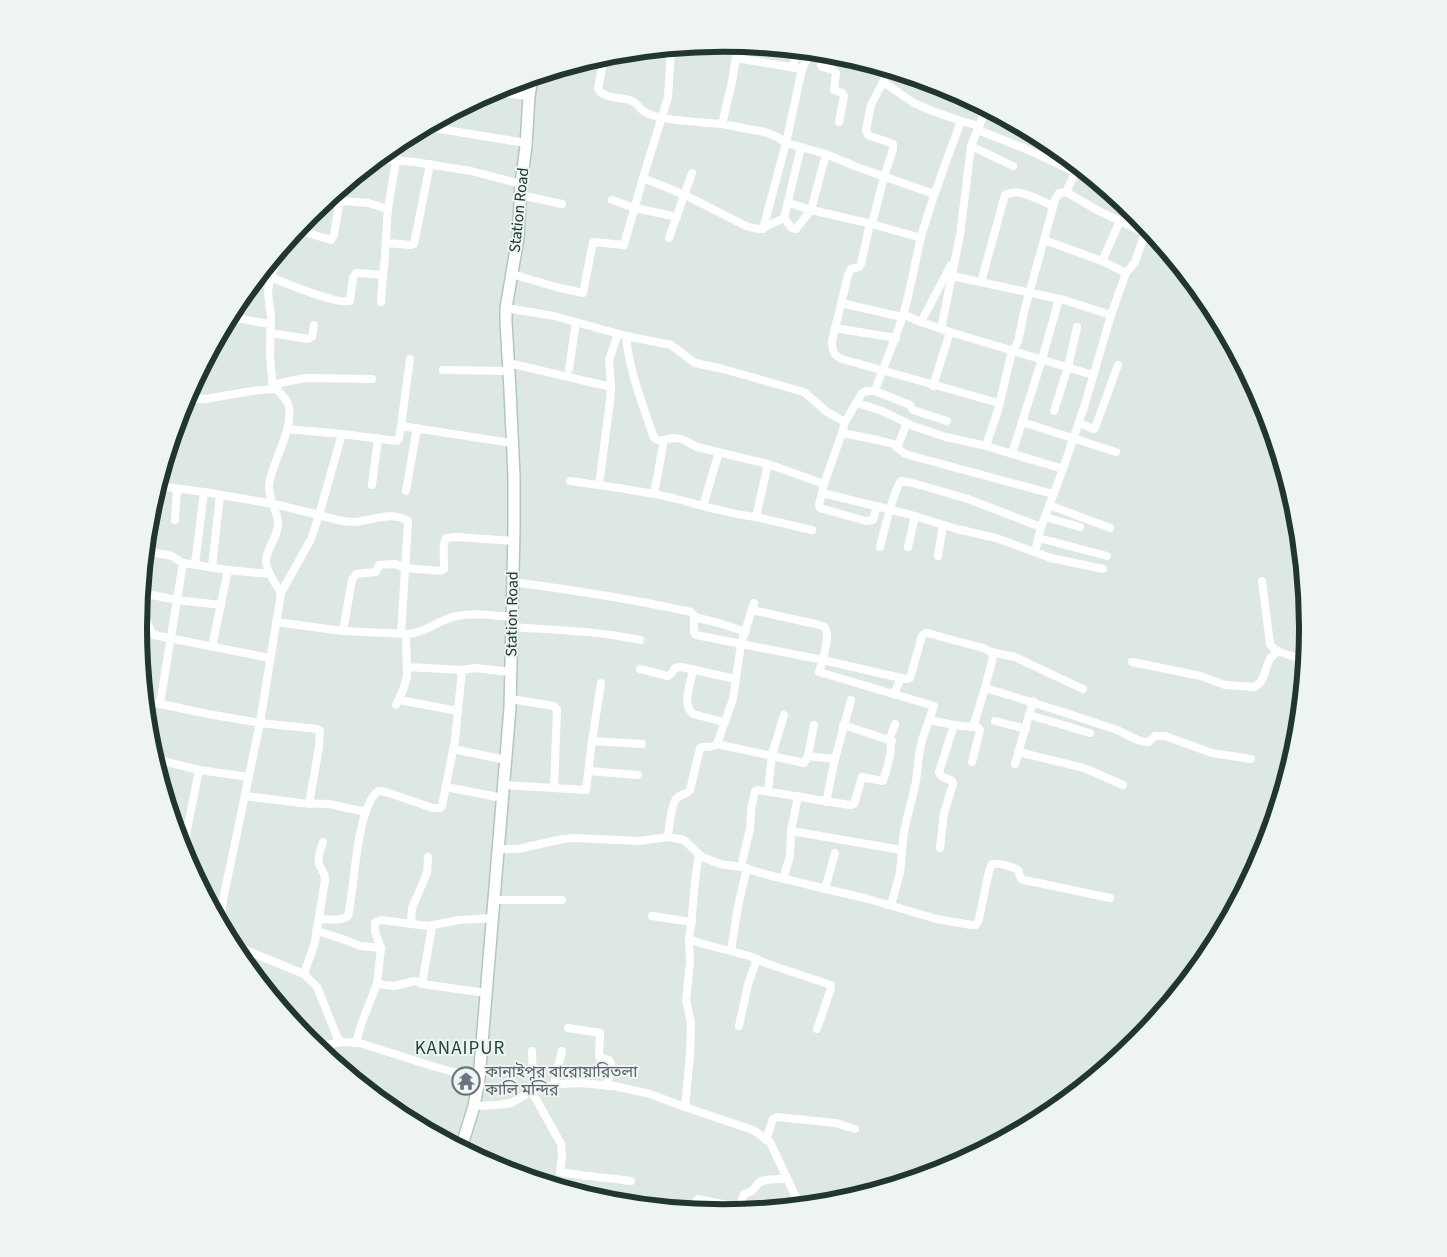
<svg xmlns="http://www.w3.org/2000/svg" width="1447" height="1257" viewBox="0 0 1447 1257" font-family="'Source Sans 3','Noto Sans Bengali',sans-serif">
<style>
.lines{fill:none;stroke-linecap:round;stroke-linejoin:round}
.secondary-casing{stroke:#b2c6bd;stroke-width:14}
.street{stroke:#fff;stroke-width:8}
.secondary{stroke:#fff;stroke-width:11}
.labels{text-anchor:middle;dominant-baseline:central;stroke-width:4;stroke-linejoin:round;paint-order:stroke}
.street-label{font-size:16px;fill:#21362e;stroke:#eef5f1}
.worship-label{font-size:16px;fill:#5b616d;stroke:#eef5f1;text-anchor:start}
.quarter-label{font-size:19px;letter-spacing:1px;fill:#204538;stroke:#eef5f1}
.rim{fill:none;stroke:#21362e;stroke-width:6}
</style>
<rect width="100%" height="100%" fill="#dee8e2"/>
<g class="lines">
<!-- secondary casing -->
<g class="secondary-casing">
<polyline id="secondary" points="461,1148 474,1106 479,1079 510,708 514,530 514,476 510,390 506,322 506,308 518,238 521,184 526,146 529,96 532,78"/>
</g>
<!-- street -->
<g class="street">
<polyline points="738,45 732,82 722,124 765,132 777,137 786,143 826,154 857,167 934,194"/>
<path d="M604,57L598,89C604,99 620,97 630,100C637,102 639,109 645,112C659,121 704,122 722,124"/>
<polyline points="736,58 802,69"/>
<polyline points="822,58 821,65 822,67 833,70 836,73 834,90 842,93 844,96 839,122"/>
<polyline points="793,68 796,51"/>
<polyline points="883,82 914,103 932,111 961,121"/>
<polyline points="493,92 529,96"/>
<path d="M986,109L979,126L961,121C947,159 932,198 921,237C915,262 911,287 904,312C896,339 884,364 875,391H867L862,393L845,422L842,433L878,440L893,444L905,454L1053,494"/>
<polyline points="984,113 1014,124"/>
<polyline points="427,127 526,143"/>
<polyline points="978,130 1026,149 1075,172"/>
<polyline points="971,146 1013,166"/>
<polyline points="378,159 414,162 471,171 521,184"/>
<path d="M643,178L685,195L746,226C761,231 760,229 773,223C777,221 781,220 784,218L801,147"/>
<polyline points="1066,192 1099,211 1145,233"/>
<polyline points="520,195 562,204"/>
<polyline points="612,200 635,208 677,217"/>
<polyline points="789,203 811,210 872,224 921,238"/>
<polyline points="784,218 792,228 796,229 811,210 826,154"/>
<path d="M870,223L861,264L859,267L851,269L848,275L832,341C832,350 833,355 842,359L999,403"/>
<path d="M872,224L884,177L893,149V144C885,140 876,139 868,135L866,130L871,105L883,82L887,70"/>
<polyline points="763,229 786,143 802,69 807,59 812,56 822,58 823,54"/>
<polyline points="298,230 331,240 334,235 339,205 342,201 368,203 388,209 399,142"/>
<polyline points="669,238 692,173"/>
<polyline points="1044,240 1102,261 1126,273"/>
<polyline points="386,243 411,245 414,244 430,164"/>
<polyline points="1102,261 1120,221"/>
<polyline points="512,274 556,287 583,293 593,242 624,245 643,178 668,97 671,49"/>
<polyline points="952,276 1064,300 1111,315"/>
<path d="M270,277C286,283 336,305 350,301L353,278L356,273H359L383,275C386,253 386,231 388,209"/>
<path d="M981,282L1005,195C1019,187 1039,200 1053,206"/>
<polyline points="381,302 383,275"/>
<polyline points="841,303 902,317"/>
<path d="M506,308L554,316L626,336C629,371 643,405 654,438L660,441L672,438L682,439L697,447L768,464L824,484L822,493L908,514L957,529L996,538L1051,558L1103,569"/>
<polyline points="903,314 921,322 950,332 1093,375"/>
<polyline points="230,317 270,324"/>
<polyline points="921,322 951,265"/>
<polyline points="835,328 896,338"/>
<polyline points="941,329 960,235 971,146 979,126"/>
<polyline points="270,333 308,339 312,337 314,325"/>
<polyline points="626,336 671,345 695,363 723,369 804,392 827,412 845,422"/>
<polyline points="410,359 401,426 512,443"/>
<polyline points="508,363 611,387"/>
<polyline points="569,369 576,322"/>
<polyline points="443,370 508,371"/>
<polyline points="933,386 950,332"/>
<polyline points="875,391 910,405 913,410 947,421"/>
<polyline points="187,399 205,399 252,391 273,389 280,383 305,378 372,379"/>
<polyline points="856,403 880,410 913,426 946,437 986,446 998,410 1012,351 1018,342 1024,312 1055,200 1059,193 1066,192 1078,167"/>
<polyline points="1054,411 1068,367 1077,327"/>
<polyline points="1022,422 1116,452"/>
<polyline points="1079,423 1094,429 1095,428 1118,365"/>
<polyline points="342,434 397,441 399,438 401,426"/>
<polyline points="986,446 1063,469"/>
<polyline points="897,448 907,423"/>
<polyline points="1012,454 1042,359 1059,299"/>
<path d="M570,481C605,486 639,490 673,498C700,505 728,514 756,517L768,464"/>
<polyline points="824,484 842,433"/>
<polyline points="372,485 378,438"/>
<polyline points="599,485 610,401 611,387 609,360 618,334"/>
<polyline points="159,486 204,492"/>
<polyline points="406,491 417,428"/>
<polyline points="822,493 819,505 820,508 866,521 873,520 877,506"/>
<polyline points="654,494 664,440"/>
<polyline points="1049,505 1110,528"/>
<polyline points="703,506 719,452"/>
<polyline points="756,517 812,530"/>
<polyline points="1045,517 1080,527"/>
<polyline points="175,520 177,489"/>
<polyline points="1039,538 1107,556"/>
<path d="M880,547C884,532 893,491 901,481L913,483L968,499L1041,527"/>
<polyline points="908,547 915,516"/>
<polyline points="146,551 172,556 183,563 228,570 270,574"/>
<polyline points="1035,552 1041,527 1063,469 1085,404 1111,315 1126,273 1135,262 1147,228"/>
<polyline points="938,556 943,525"/>
<polyline points="195,564 204,492 274,504 319,515 342,434 287,429"/>
<polyline points="212,567 220,495"/>
<path d="M1262,581L1270,644C1276,654 1295,656 1305,659"/>
<path d="M513,582C573,590 632,599 691,612L694,615V617L719,623L746,632"/>
<polyline points="142,593 177,600 221,605"/>
<path d="M281,593L311,539L319,515C331,518 341,522 354,522C372,521 391,510 408,521L401,634"/>
<path d="M141,609C148,615 146,628 154,635L270,658"/>
<path d="M752,610L815,624C818,625 821,625 824,627C831,632 824,652 823,660L901,678"/>
<path d="M694,617V632L696,635L823,660L819,672L934,706L929,720L954,725L973,727L985,688C1029,701 1073,715 1117,730C1127,734 1138,743 1149,742L1155,736H1165L1212,753L1251,759"/>
<path d="M276,622L343,631L406,634C425,634 439,619 457,616C475,612 495,616 512,617"/>
<path d="M512,627C555,630 598,631 640,640"/>
<path d="M343,631L352,580L356,574L376,572L379,565L395,564L405,568L441,571L444,569C445,559 441,548 446,538L457,537L514,541"/>
<polyline points="212,647 228,570"/>
<polyline points="991,652 1015,657 1083,689"/>
<path d="M1132,662L1201,676L1225,685L1254,687C1265,682 1264,671 1269,661C1271,656 1274,654 1278,651"/>
<polyline points="407,667 462,670 475,668 511,672"/>
<polyline points="640,669 668,676 671,674 675,668 681,667 736,679"/>
<path d="M693,670C691,683 681,705 693,714L724,722"/>
<polyline points="894,694 901,678 907,679 910,678 922,636 924,634 927,633 983,648 991,652 993,657 985,688"/>
<polyline points="510,699 554,706 557,710 554,788"/>
<polyline points="399,700 458,711"/>
<polyline points="146,701 208,714 260,723 317,729 320,731 319,747 309,804"/>
<polyline points="160,704 183,563"/>
<polyline points="396,705 403,690 407,677 406,634"/>
<polyline points="1029,715 1090,733"/>
<polyline points="995,721 1026,729"/>
<polyline points="843,725 892,741"/>
<polyline points="592,741 601,683"/>
<polyline points="717,744 804,763 808,756 814,725"/>
<polyline points="453,749 506,760"/>
<polyline points="1018,752 1084,768 1123,785"/>
<polyline points="808,756 835,759"/>
<polyline points="155,759 199,770 249,777"/>
<polyline points="972,762 980,730 978,727 973,727"/>
<polyline points="1015,764 1033,701"/>
<polyline points="589,771 638,775"/>
<polyline points="505,785 586,790 592,741 642,744"/>
<polyline points="446,787 503,798"/>
<polyline points="768,791 772,755 784,715"/>
<polyline points="245,796 301,803 329,804 366,812"/>
<polyline points="826,802 835,759 851,700"/>
<polyline points="791,831 902,850"/>
<path d="M668,837L684,840L702,857L720,864L741,867L750,829L751,810L755,791L757,790C788,794 820,801 851,805L854,804L862,777L883,781C887,768 893,751 890,738L895,724"/>
<polyline points="940,848 944,813 953,784 952,781 941,776 939,772 954,725"/>
<path d="M499,849H518L563,839L575,838L639,841L668,837C669,828 671,806 676,799C680,794 686,795 690,790L700,748C705,745 712,749 717,744L733,699L741,644L754,603"/>
<polyline points="183,850 199,770"/>
<path d="M699,855C693,883 694,911 689,939L700,943L749,956L768,964L831,985V988L817,1029"/>
<path d="M741,867L768,875L868,899L937,919L971,925H976L979,919L989,871L992,864C1001,863 1010,866 1018,870L1021,879L1024,880L1110,898"/>
<polyline points="783,879 790,856 791,831 798,796"/>
<polyline points="825,889 835,853"/>
<polyline points="494,900 562,900"/>
<polyline points="891,905 900,873 904,831 916,782 919,755 922,740 929,720"/>
<polyline points="652,916 692,922"/>
<path d="M319,919C328,919 341,922 348,916C355,886 356,809 378,791L386,792L433,808H440L442,806L455,740L462,670"/>
<path d="M221,922L223,900L260,723L281,593C276,584 267,573 266,562C265,549 279,537 278,522C277,510 268,498 269,485C271,464 296,425 288,404C286,398 280,393 276,389H273L270,355L271,317L268,293L270,277L286,244"/>
<polyline points="411,924 412,908 427,873 428,857"/>
<polyline points="316,931 340,938 360,946 381,948"/>
<polyline points="233,945 304,974 317,987 338,1039 342,1042 360,1043 432,1066 479,1079"/>
<polyline points="731,951 738,906 747,868"/>
<path d="M304,974L315,942L325,880C325,872 321,870 319,864C317,857 321,849 323,842"/>
<polyline points="377,984 394,986 415,981 422,984 486,993"/>
<polyline points="422,984 432,926"/>
<polyline points="739,1026 748,984 757,959"/>
<polyline points="568,1028 600,1033 599,1057 609,1060 611,1063 607,1086"/>
<polyline points="356,1043 362,1022 377,984 381,948 375,932 375,922 381,920 428,926 459,920 493,918"/>
<polyline points="316,1047 342,1042"/>
<polyline points="532,1051 533,1083 536,1089"/>
<polyline points="554,1085 562,1051"/>
<path d="M532,1092L561,1144L562,1157L560,1172C584,1176 607,1178 631,1181"/>
<polyline points="474,1106 498,1105 511,1103 536,1089 558,1084 580,1083 614,1086 650,1094 679,1105 753,1130 770,1142 800,1206"/>
<polyline points="685,1107 690,1055 691,1023 686,1000 690,962 689,939"/>
<polyline points="766,1140 773,1119 777,1117 836,1123 855,1129"/>
<polyline points="462,1146 540,1180"/>
<path d="M685,1209H693L697,1200L698,1199L737,1207L740,1206L744,1194C758,1190 752,1187 760,1182C767,1178 779,1179 786,1179"/>
</g>
<!-- secondary -->
<use href="#secondary" class="secondary"/>
</g>
<!-- icons -->
<defs>
<g id="temple-ring" transform="scale(1.4375)"><circle r="9.5" fill="#eef5f1" stroke="#6b7280" stroke-width="1.5"/><path d="M0-6L5-2H3V0L6.5 2.5H4V6H1.5V3h-3V6H-4V2.5H-6.5L-3 0V-2H-5Z" fill="#6b7280"/></g>
</defs>
<g fill-rule="evenodd">
<use href="#temple-ring" x="466" y="1081"/>
</g>
<g class="labels">
<!-- street labels -->
<g class="street-label">
<text transform="translate(519 210) rotate(-84)">Station Road</text>
<text transform="translate(512 614) rotate(-89)">Station Road</text>
</g>
<!-- worship labels -->
<g class="worship-label">
<text x="485" y="1072">কানাইপুর বারোয়ারিতলা<tspan x="485" dy="18">কালি মন্দির</tspan></text>
</g>
<!-- quarter labels -->
<g class="quarter-label">
<text x="460" y="1048">KANAIPUR</text>
</g>
</g>
<!-- crop -->
<path d="M0 0H1447V1257H0ZM147 628a576 576 0 1 1 1152 0a576 576 0 1 1-1152 0Z" fill="#eef5f1" fill-rule="evenodd"/>
<path class="rim" d="M147 628a576 576 0 1 1 1152 0a576 576 0 1 1-1152 0Z"/>
</svg>
